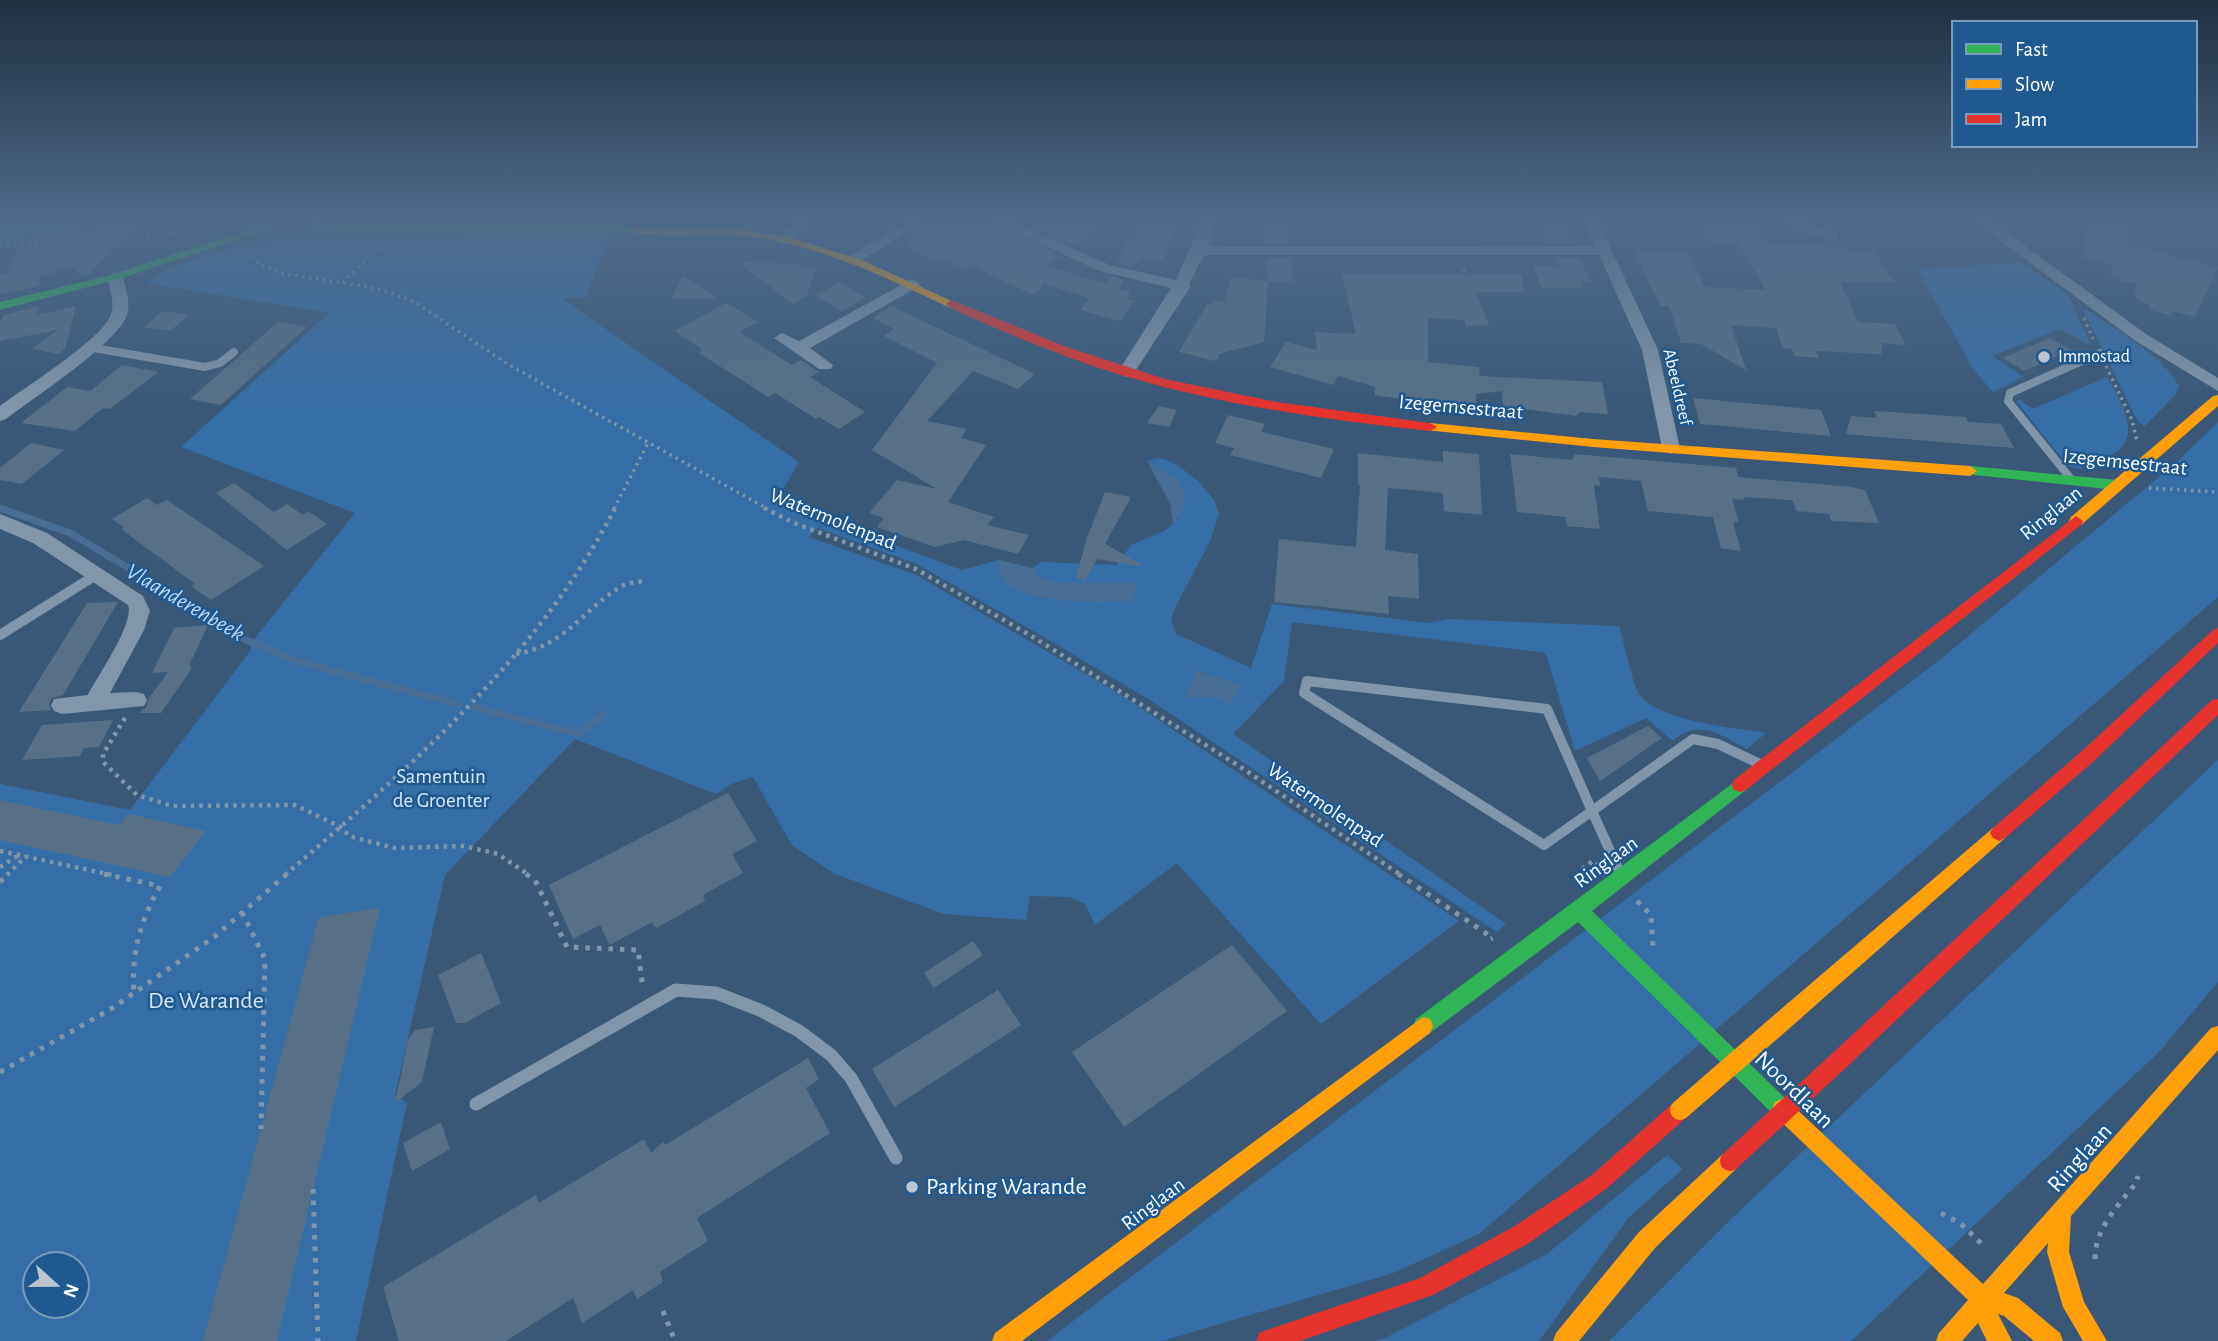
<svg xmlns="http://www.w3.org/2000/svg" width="2218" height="1341" viewBox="0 0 2218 1341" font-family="'Alegreya Sans',sans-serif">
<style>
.green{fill:#356ea6;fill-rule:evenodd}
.water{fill:#476d94}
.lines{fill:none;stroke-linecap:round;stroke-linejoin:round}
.stream-far1{stroke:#476d94;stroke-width:5}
.stream{stroke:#476d94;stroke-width:7}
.building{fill:#577088}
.path-far2{stroke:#8196aa;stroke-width:3.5;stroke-dasharray:2.5 4.5;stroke-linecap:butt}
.path-far1{stroke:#8196aa;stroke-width:4.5;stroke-dasharray:3.5 5;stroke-linecap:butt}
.path{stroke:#8196aa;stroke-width:5;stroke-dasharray:4.5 7;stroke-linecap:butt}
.lane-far2{stroke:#8196aa;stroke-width:8}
.lane-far1{stroke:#8196aa;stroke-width:10}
.lane{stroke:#8196aa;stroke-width:13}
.street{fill:#8196aa;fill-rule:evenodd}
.fast{fill:#30b455;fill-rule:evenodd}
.slow{fill:#ff9f0a;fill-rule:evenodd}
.jam{fill:#e5322d;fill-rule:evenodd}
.slow-bridge{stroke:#ff9f0a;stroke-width:20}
.jam-bridge{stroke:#e5322d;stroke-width:20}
.poi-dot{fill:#bac5cf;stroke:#205890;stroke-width:2.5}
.labels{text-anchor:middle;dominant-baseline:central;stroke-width:5;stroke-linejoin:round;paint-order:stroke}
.far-poi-label{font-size:18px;fill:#fff;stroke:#205890;text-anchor:start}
.far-street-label{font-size:18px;fill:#fff;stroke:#205890}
.street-label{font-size:21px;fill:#fff;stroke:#205890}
.park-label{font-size:21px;fill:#d6e8f9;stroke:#205890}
.water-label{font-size:23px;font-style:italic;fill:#bcd9f4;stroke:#205890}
.near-park-label{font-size:24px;fill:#d6e8f9;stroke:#205890}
.near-street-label{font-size:24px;fill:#fff;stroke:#205890}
.near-poi-label{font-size:24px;fill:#fff;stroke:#205890;text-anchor:start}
</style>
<rect width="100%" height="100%" fill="#395877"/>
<!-- green -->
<g class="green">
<polygon points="0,221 84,221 79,229 28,234 22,243 0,245"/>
<path d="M610,235L585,298L562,299L799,462L776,501L962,570L999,560L998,569L1133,601L1137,583H1061L1040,577L1033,568L1041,562L1117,565L1131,545L1164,531L1179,519L1159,468L1147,461L1158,458L1167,460L1180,467L1198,481L1214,500L1219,514L1210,541L1176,606L1171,619L1176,634L1251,668L1272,604L1429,623L1447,619L1619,626C1624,641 1632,683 1639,694C1658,721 1735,728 1766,733L1747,749C1720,735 1700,717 1673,741L1646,718L1575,751L1546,653L1292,622L1284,681L1233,734L1506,924L1497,932L1150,700L1044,637L917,564L818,528L809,537L916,575L1120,694L1459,921L1321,1024L1177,863L1095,925L1085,904L1070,897L1030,896L1026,920L944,914L835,874L792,845L753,777L731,784L716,794L575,739L445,875L395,1095L407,1103L356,1341H0V784L130,810L251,650V643L355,513L181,447L329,313L147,283C228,230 330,236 422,236C485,235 548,235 610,235ZM1197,671L1242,685L1215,697L1204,696ZM35,1264H77V1306H35Z"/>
<polygon points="2019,262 2068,294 2091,346 2060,329 1992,356 2024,377 1993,392 1973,369 1918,270"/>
<path d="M2086,309C2117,331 2161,353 2179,386L2176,394L2145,426L2138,422L2083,310Z"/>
<path d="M2107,377C2118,397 2143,434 2116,452C2105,459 2092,463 2081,469L2068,466L2016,401L2020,400L2033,409Z"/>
<polygon points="2218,422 2218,597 1479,1234 1393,1273 1162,1341 1047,1341 1942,658 2178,461"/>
<polygon points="2218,760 2218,982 2159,1052 1851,1341 1609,1341 1732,1218"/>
<polygon points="1667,1155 1683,1169 1629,1217 1539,1341 1374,1341 1385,1338 1547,1254"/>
</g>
<!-- water -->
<g class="water">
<path d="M1147,461C1163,471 1192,481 1184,505C1182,512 1179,519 1173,524L1170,503Z"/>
<path d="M999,560L1033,568L1040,577L1061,583H1137L1133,601C1104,602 990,609 999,560Z"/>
<polygon points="1197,671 1242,685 1229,704 1215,697 1185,697"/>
</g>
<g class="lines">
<!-- stream-far1 -->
<polyline class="stream-far1" points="0,508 4,509"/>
<!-- stream -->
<g class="stream">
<polyline points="0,508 70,533 172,594 222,630 300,662 458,704"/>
<polyline points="474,707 579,734 604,714"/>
</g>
</g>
<!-- building -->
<g class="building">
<polygon points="102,221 143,221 88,274 80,276 75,267 40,276 39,286 0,294 0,275 6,274 18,247 31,245 36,235 96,230"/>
<polygon points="928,221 989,221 1061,256 1047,266 1107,284 1111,276 1125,280 1119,289 1131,292 1126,299 1134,301 1120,321 1080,310 1090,298 1044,284 1033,295 970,265 964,269 945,261 940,264 904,243 913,238 907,235"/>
<polygon points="1018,221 1078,221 1099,231 1075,247"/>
<polygon points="1147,221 1179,221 1163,260 1140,257 1133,268 1117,264 1128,240 1134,241 1139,224 1146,225"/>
<polygon points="1262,221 1282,221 1283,230 1287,230 1289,244 1264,244"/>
<polygon points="1562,221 1572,243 1548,244 1538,222"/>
<polygon points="1698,221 1751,221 1765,243 1822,243 1825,247 1843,247 1846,252 1874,252 1895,282 1840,282 1858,322 1895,324 1906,345 1883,343 1881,354 1816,351 1819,358 1795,356 1792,349 1783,348 1776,328 1731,325 1746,370 1701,344 1681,343 1669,306 1661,306 1633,250 1686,250 1705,287 1766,290 1738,243 1710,243"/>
<polygon points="2087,221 2132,221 2130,245 2218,267 2195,317 2172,311 2172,316 2150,310 2150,306 2135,297 2136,284 2111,278 2112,265 2083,257"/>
<polygon points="1265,258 1291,258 1293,282 1268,281 1264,342 1219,354 1216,361 1179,352 1208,303 1211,304 1214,300 1224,302 1231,277 1268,281"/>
<polygon points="1554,258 1579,258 1590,282 1582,282 1584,288 1542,288 1532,266 1558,266"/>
<polygon points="738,262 799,263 798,267 816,267 807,296 793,304"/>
<polygon points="1465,267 1468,274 1522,274 1524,292 1476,292 1489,325 1466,326 1465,320 1428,318 1428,362 1479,367 1480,376 1602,382 1608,414 1579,412 1576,416 1503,406 1502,391 1476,394 1476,404 1471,403 1471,406 1407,400 1375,395 1375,387 1338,376 1333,385 1270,367 1286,342 1317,350 1315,332 1356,334 1342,274 1462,274 1461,268"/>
<polygon points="682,276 719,299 672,299"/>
<polygon points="839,282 865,297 842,311 815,296"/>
<polygon points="726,303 758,322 739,332 792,365 801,360 819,372 810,377 865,412 839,429 819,417 816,419 775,393 768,397 751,386 699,353 703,350 675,331"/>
<polygon points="38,306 37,315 76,306 65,349 59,354 32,349 58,330 0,341 0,323 4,315"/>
<polygon points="891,306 1035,374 1018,389 973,371 927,421 967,429 961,438 986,445 948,502 994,517 987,525 1029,535 1018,554 964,540 935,547 877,527 884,518 869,513 897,480 937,489 872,450 937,363 884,336 894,329 873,318"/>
<polygon points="163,311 189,315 170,331 144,327"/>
<polygon points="278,322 307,327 221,405 190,399"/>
<polygon points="2050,338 2071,350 2024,371 2003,358"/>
<polygon points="122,365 158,372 110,409 103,408 75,431 21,423 67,387 90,391"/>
<polygon points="1693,398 1821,410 1831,436 1700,424"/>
<polygon points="1159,406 1177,410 1169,427 1147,423"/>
<polygon points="1874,411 1966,417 1968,422 2001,424 2014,448 1846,434 1851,416 1877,418"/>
<polygon points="1228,415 1265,424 1261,432 1334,449 1321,478 1230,455 1234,448 1215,443"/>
<polygon points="31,443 64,450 22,484 0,480 0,468"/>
<polygon points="1443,451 1479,454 1482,515 1444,511 1443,493 1388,488 1385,550 1418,554 1419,599 1388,596 1389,614 1274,602 1279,539 1356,547 1360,485 1358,485 1358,453 1443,462"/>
<polygon points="1510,454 1572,460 1575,454 1736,468 1738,477 1851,487 1865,490 1879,523 1831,521 1829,514 1797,511 1792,500 1744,497 1745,500 1732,499 1739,522 1733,522 1741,551 1721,548 1713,517 1648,511 1641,481 1599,477 1600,486 1594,485 1600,529 1567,526 1566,517 1517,512"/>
<polygon points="234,483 274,512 287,504 303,515 308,511 327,524 287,550 216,493"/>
<polygon points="1105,492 1131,497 1105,544 1141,564 1140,566 1097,559 1085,581 1076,577 1087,538"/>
<polygon points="147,498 157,505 167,500 264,566 211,600 191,586 195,584 121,529 124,528 112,519"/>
<polygon points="118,602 63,695 52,698 49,704 51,710 19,712 87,603"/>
<polygon points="208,625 189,666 192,668 161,713 139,713 146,707 149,698 168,672 152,673 174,628"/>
<polygon points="113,720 99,747 84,748 80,756 22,760 42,725"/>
<polygon points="1648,726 1662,738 1600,781 1587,758"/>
<polygon points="728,793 757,841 732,854 743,873 703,895 705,901 656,928 652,922 610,945 600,925 573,939 549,885"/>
<polygon points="0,800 119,825 128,814 206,831 170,877 0,840"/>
<polygon points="380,908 277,1341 203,1341 319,917"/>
<polygon points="973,941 983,955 934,988 924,973"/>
<polygon points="1232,945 1287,1011 1124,1127 1072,1052"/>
<polygon points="481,953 501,1003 465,1023 456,1023 438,975"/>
<polygon points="998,990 1021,1025 894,1107 872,1069"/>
<polygon points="434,1027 422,1082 395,1103 408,1040 415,1030"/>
<polygon points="808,1058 819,1079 806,1088 830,1133 697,1218 708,1241 660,1272 663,1282 637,1299 633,1290 582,1323 573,1298 506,1341 399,1341 383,1287 536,1195 539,1203 644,1139 651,1153 663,1142 665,1145"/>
<polygon points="441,1122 450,1149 412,1171 403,1143"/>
</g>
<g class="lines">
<!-- path-far2 -->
<g class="path-far2">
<polyline points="0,246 191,232"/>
<polyline points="248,250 259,264 280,273 376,288 413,301 509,365 768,509"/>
<polyline points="343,283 369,256 383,246"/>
<polyline points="2084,318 2093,339"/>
<polyline points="2106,366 2132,420 2137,441"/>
<polyline points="2149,488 2218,492"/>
<polyline points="614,509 648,443"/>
</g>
<!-- path-far1 -->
<g class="path-far1">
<polyline points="764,508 794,523 916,569 1033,637 1236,764 1401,875"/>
<path d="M516,654C567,645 583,609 622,586C627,583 636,582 643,581"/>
<polyline points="125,718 103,754 103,762 137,795 172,806 295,805 341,827 349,836 394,848 464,846 498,854 529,875"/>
<polyline points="0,851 112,875"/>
<polyline points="0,867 19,855"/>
<polyline points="1582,869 1593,861 1597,864"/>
<polyline points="7,875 26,856"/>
<path d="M285,875C409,768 539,656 615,508"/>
</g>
<!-- path -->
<g class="path">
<path d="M104,874L160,886C140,922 131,953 134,994"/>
<polyline points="526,874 535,880 567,947 638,950 643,989"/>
<polyline points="1398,874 1493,938 1491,939"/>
<polyline points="0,882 8,874"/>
<polyline points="1637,901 1651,915 1653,946"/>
<polyline points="242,912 265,959 261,1129"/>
<polyline points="0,1072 111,1009 214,937 287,874"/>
<polyline points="313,1189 318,1341"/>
<polyline points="1941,1213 1960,1223 1986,1248"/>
<path d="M2095,1259C2095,1228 2118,1206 2136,1183L2138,1176"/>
<polyline points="663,1311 675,1341"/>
</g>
<!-- lane-far2 -->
<g class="lane-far2">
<polyline points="1790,221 1834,237"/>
<polyline points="88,347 205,367 220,363 234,352"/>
<polyline points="2071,479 2008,401 2010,393 2100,353"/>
</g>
<!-- lane-far1 -->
<g class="lane-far1">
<polyline points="0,635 96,575"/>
<polygon points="1307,681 1547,709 1592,811 1544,845 1304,693"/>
<polyline points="1592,811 1621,875"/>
<polyline points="1592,811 1693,739 1718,744 1760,764"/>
</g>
<!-- lane -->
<polyline class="lane" points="476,1104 676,990 716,993 762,1011 799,1031 831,1055 851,1078 896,1158"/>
<!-- street -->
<g class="street">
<polygon points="793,221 808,221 789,243 779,243 777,240"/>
<polygon points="907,221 925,221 858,262 853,264 845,259"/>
<polygon points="991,221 1011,221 1110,265 1176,280 1202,221 1216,221 1208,246 1246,247 1595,246 1584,221 1598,221 1658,350 1680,448 1671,454 1662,448 1642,350 1599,255 1204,255 1189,284 1191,286 1132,376 1126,377 1118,372 1171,288 1100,271"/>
<polygon points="1974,221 1991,221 2146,334 2218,378 2218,391 2134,340"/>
<path d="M115,272L123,277C126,289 131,303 127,315C117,344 33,398 6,419L0,421V406C24,388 101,340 111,315C115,303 110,289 107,277Z"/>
<polygon points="912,279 920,284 918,287 810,348 833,365 831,369 819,369 774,338 782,333 799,341"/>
<path d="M0,514L47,533L143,596L150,611L144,630L110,693L136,692L144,694L147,700L144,706L62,714L54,711L51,705L54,699L88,695C97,677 135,623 128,605L33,543L0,529Z"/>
</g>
<!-- fast -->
<g class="fast">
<polygon points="315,221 334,226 636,227 642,230 636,233 334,232 306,224"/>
<polygon points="266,224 270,225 270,229 119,279 0,310 0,302 111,275"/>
<polygon points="1970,466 2117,480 2124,485 2117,490 1965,474 1963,471 1965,468"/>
<polygon points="1740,778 1746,780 1748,785 1746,790 1592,911 1789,1102 1792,1109 1789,1116 1782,1119 1775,1116 1578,922 1430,1033 1423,1035 1416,1033 1413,1026 1416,1019"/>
</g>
<!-- slow -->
<g class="slow">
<path d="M636,227L730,228L785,236L862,260L958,304L952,308L948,307C883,276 817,244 745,236C708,233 668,239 632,232L630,230Z"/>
<polygon points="2218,395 2218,406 2081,525 2071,525 2069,521 2071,517 2213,396"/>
<polygon points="1430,423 1593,439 1970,466 1977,471 1970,476 1593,447 1425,430 1425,424"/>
<polygon points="1999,825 2005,828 2008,833 2005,838 1801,1018 1794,1020 1787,1018 1784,1011 1787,1004 1993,828"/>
<polygon points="1423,1017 1430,1019 1433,1026 1430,1033 1022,1341 992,1341 995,1333"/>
<polygon points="2218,1026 2218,1050 2071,1216 2069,1252 2084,1302 2107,1341 2083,1341 2063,1307 2047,1252 2048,1243 2004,1293 2018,1298 2060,1333 2063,1341 2034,1341 2004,1316 1998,1314 2012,1341 1987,1341 1978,1323 1962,1341 1936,1341 1939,1333 1968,1300 1775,1116 1772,1109 1775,1102 1782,1099 1789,1102 1983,1284 2211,1028"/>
<polygon points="1730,1151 1737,1154 1740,1161 1737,1168 1655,1248 1579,1341 1553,1341 1556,1333 1639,1232 1723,1154"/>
</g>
<!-- jam -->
<g class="jam">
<path d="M952,300L1064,346L1165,379L1277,402L1430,423L1437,427L1430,431C1326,420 1222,405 1121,375C1062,357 1004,332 948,307L946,304Z"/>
<polygon points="2076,516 2083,521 2081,525 1746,790 1740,792 1734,790 1732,785 1734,780"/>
<polygon points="2218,628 2218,643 2094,761 2005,838 1999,841 1993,838 1990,833 1993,828 2082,751 2213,630"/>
<polygon points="2218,699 2218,715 1851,1063 1844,1066 1837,1063 1834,1056 1837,1049 2212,700"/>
<polygon points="1680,1100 1687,1103 1690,1110 1687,1117 1606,1189 1529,1243 1433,1295 1300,1341 1256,1341 1259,1333 1267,1330 1420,1278 1513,1227 1592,1175 1673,1103"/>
</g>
<!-- slow-bridge -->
<polyline class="slow-bridge" points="1680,1110 1794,1011"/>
<!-- jam-bridge -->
<polyline class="jam-bridge" points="1730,1161 1844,1056"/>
</g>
<!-- sky -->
<linearGradient id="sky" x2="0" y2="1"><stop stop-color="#1f3041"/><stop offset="0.54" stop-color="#4e6a8a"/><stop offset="1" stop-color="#4e6a8a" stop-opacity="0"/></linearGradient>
<rect width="2218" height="409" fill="url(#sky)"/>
<!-- markers -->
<g class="poi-dot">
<circle cx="2044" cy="357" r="7"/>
<circle cx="912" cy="1187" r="7"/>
</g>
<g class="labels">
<!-- far-poi labels -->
<g class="far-poi-label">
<text x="2058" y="357">Immostad</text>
</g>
<!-- far-street labels -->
<g class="far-street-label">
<text transform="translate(1677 387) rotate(77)">Abeeldreef</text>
</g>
<!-- street labels -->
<g class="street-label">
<text transform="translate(1461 407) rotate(5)">Izegemsestraat</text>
<text transform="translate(2125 462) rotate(6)">Izegemsestraat</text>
<text transform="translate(2051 513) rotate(-39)">Ringlaan</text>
<text transform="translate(833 519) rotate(22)">Watermolenpad</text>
<text transform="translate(1325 805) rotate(34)">Watermolenpad</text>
<text transform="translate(1606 862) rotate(-36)">Ringlaan</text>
<text transform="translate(1153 1204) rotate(-37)">Ringlaan</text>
</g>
<!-- park labels -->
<g class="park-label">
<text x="441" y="776">Samentuin<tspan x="441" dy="24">de Groenter</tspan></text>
</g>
<!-- water labels -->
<g class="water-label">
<text transform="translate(185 603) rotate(30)">Vlaanderenbeek</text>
</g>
<!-- near-park labels -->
<g class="near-park-label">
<text x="206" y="1001">De Warande</text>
</g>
<!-- near-street labels -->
<g class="near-street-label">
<text transform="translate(1794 1090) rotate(44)">Noordlaan</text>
<text transform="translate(2080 1158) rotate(-48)">Ringlaan</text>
</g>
<!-- near-poi labels -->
<g class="near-poi-label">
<text x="926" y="1187">Parking Warande</text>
</g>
</g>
<!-- legend -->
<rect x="1952" y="21" width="245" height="126" fill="#205890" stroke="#799bbc" stroke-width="2"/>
<rect x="1966" y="44" width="35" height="10" fill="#30b455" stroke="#799bbc" stroke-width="2"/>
<text x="2015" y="56" font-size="21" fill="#ffffff">Fast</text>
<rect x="1966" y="79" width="35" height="10" fill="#ff9f0a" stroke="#799bbc" stroke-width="2"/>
<text x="2015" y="91" font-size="21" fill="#ffffff">Slow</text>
<rect x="1966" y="114" width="35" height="10" fill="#e5322d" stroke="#799bbc" stroke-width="2"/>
<text x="2015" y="126" font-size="21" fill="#ffffff">Jam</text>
<!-- north arrow -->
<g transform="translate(56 1285) rotate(111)"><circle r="33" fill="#205890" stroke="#799bbc" stroke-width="2"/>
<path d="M0-5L12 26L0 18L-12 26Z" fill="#bac5cf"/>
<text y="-10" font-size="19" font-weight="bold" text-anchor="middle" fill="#ffffff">N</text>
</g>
</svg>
